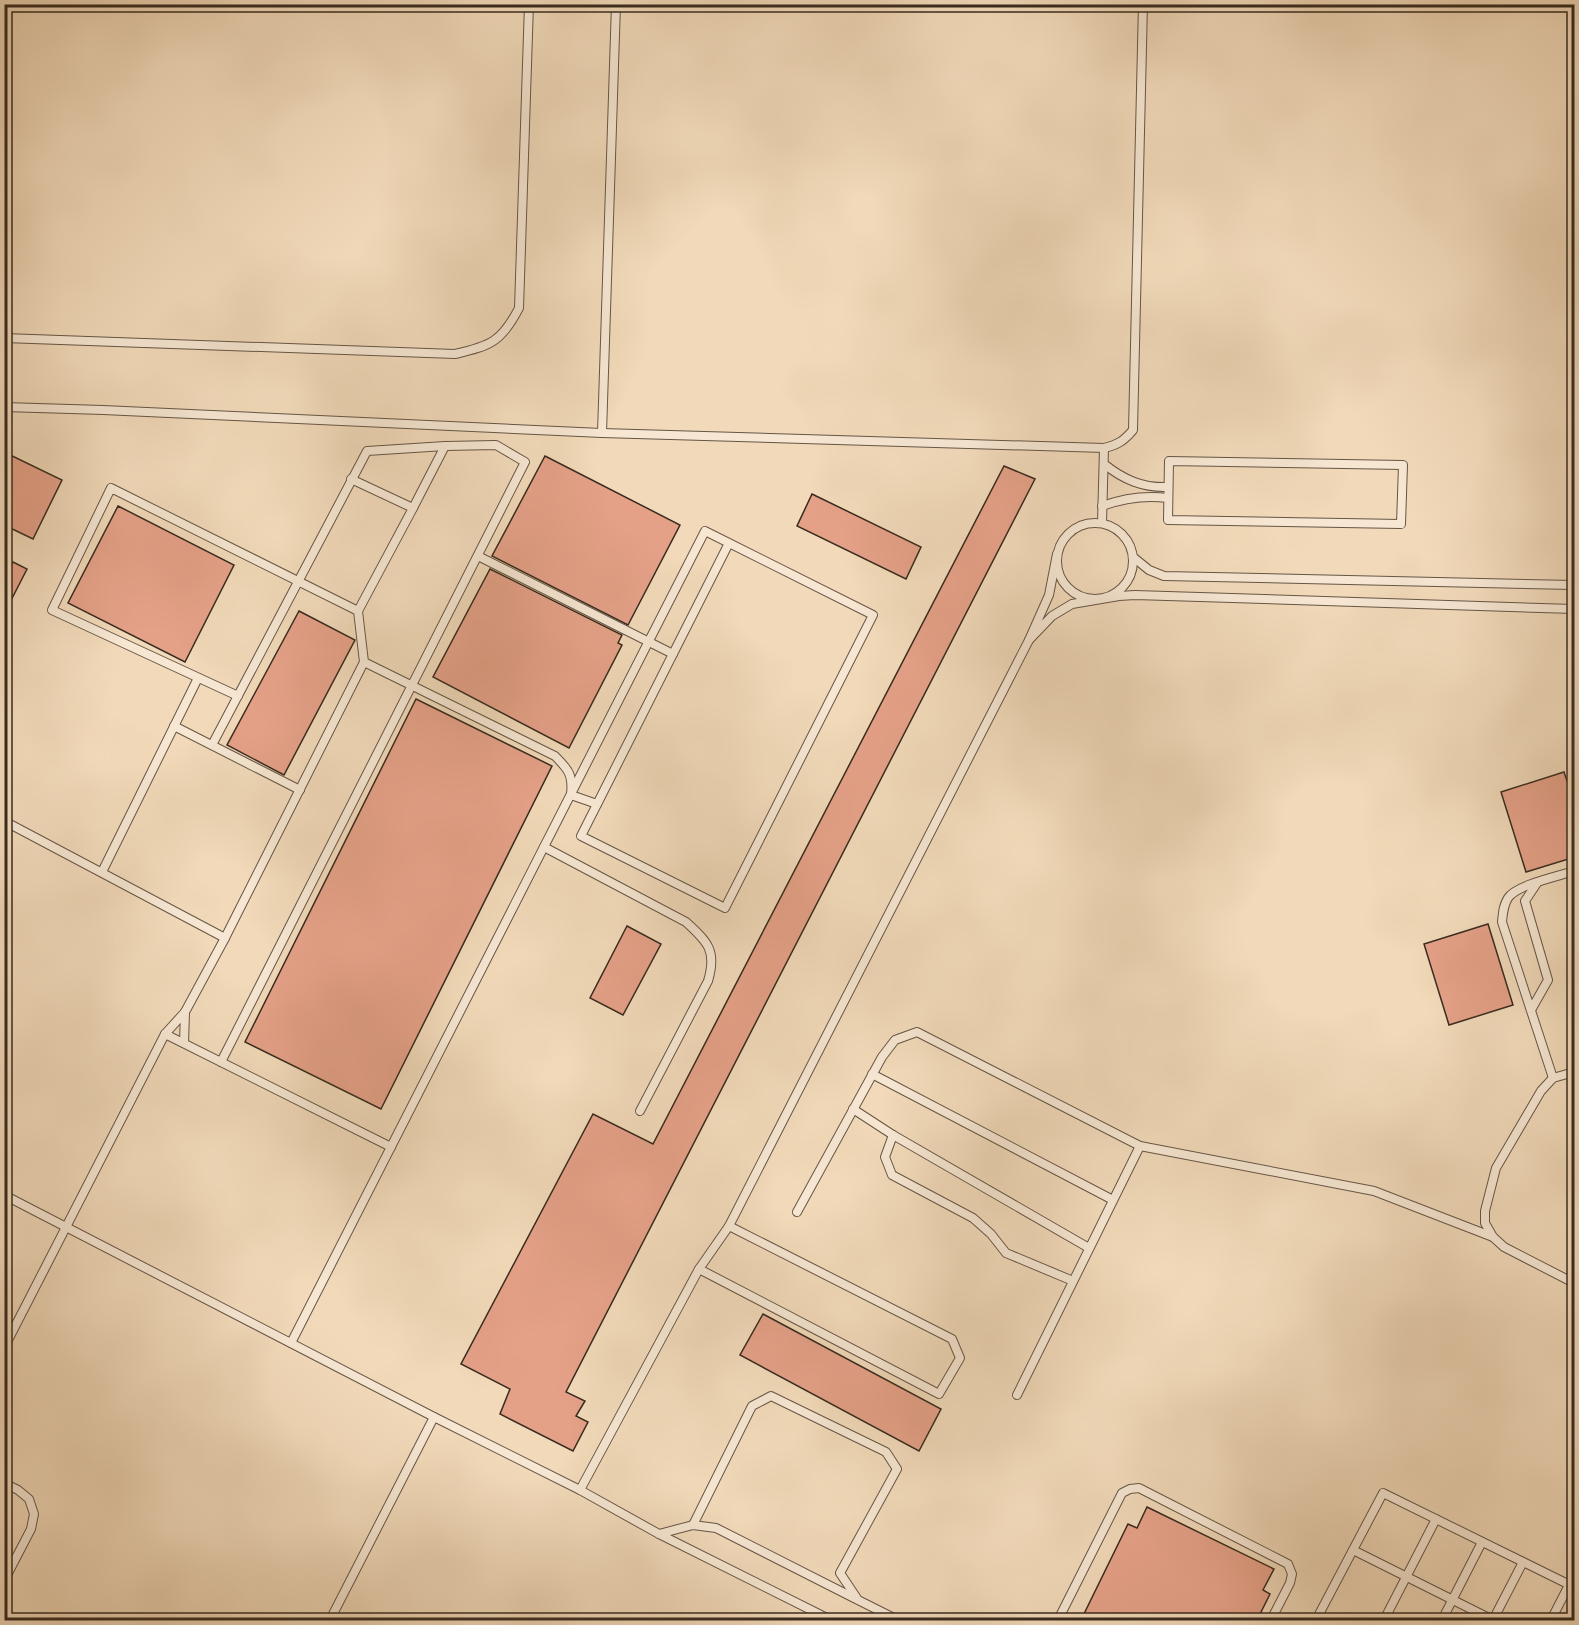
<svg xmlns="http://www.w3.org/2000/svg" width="1579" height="1625" viewBox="0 0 1579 1625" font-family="'Gentium Book Plus',serif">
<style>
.building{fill:#e5a188;stroke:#382b1f;stroke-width:1.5}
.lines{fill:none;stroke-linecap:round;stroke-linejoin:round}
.lane-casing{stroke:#665646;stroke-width:10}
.lane{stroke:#f6e6d2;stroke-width:8}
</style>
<rect width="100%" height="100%" fill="#f1d9b9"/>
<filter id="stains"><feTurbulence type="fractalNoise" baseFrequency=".00333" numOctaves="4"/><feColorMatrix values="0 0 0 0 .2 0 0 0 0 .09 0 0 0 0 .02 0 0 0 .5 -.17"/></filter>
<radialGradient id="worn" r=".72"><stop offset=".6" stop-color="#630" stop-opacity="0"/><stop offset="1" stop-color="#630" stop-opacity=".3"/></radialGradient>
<!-- building -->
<g class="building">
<polygon points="4,452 62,480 33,539 4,525"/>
<polygon points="545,456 680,525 628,625 492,556"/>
<polygon points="1004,466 1035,479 566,1392 585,1401 576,1416 588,1422 573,1451 500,1414 510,1389 461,1364 593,1114 653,1144"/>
<polygon points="812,494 921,547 906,579 797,526"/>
<polygon points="118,506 234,565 185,662 68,603"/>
<polygon points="13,562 27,569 4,614 4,578"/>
<polygon points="490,569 622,635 618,643 622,645 569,748 433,677"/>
<polygon points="299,611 355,640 284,775 227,745"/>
<polygon points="416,699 552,766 381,1109 245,1042"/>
<polygon points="1564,772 1575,805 1575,857 1526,872 1501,792"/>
<polygon points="1488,924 1513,1005 1449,1025 1424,944"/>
<polygon points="627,926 661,944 623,1015 590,998"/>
<polygon points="763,1314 941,1409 919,1451 740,1355"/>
<polygon points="1147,1507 1274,1569 1263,1590 1270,1594 1257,1620 1081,1620 1128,1524 1137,1528"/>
</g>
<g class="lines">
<!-- lane casing -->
<g class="lane-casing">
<g id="lane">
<path d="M4,338L455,354C491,346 502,341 519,308L529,4"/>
<path d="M4,407L103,410L602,433L1104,448C1117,445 1124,441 1133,430L1143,4"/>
<polyline points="602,433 616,4"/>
<polygon points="1169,461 1403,465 1401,524 1168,520"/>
<path d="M1104,464C1124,480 1143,488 1168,487"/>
<polyline points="351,479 413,508 358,611"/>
<path d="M1102,506C1124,498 1145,495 1168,498"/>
<circle cx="1095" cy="561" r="38"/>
<polyline points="1102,523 1104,448"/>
<polyline points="1057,554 1049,595 1029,640 1052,616 1072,604 1119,596 1135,595 1574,609"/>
<polyline points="478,556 673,654"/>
<polyline points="1133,557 1149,570 1164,576 1574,585"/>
<path d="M238,696L52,610L111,488L358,611L364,662L555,756C569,770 573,775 571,795L597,804"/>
<polyline points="174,726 300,790"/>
<polyline points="212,745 367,451 445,446"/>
<polyline points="4,821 225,938 185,1012"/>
<path d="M544,847L686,922C708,942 717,951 708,981L640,1111"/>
<polyline points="102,872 198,678"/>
<polyline points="225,938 364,662"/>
<polyline points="1531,1010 1548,980 1525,901 1537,883"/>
<polyline points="165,1034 185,1012 184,1043"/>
<polyline points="221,1062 525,462 496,445 445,446 413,508"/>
<polyline points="1574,1072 1553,1078 1541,1091 1496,1168 1485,1211 1485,1223 1493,1237 1504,1247 1574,1283"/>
<polyline points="872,1074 1113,1200"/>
<path d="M1553,1078L1502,922C1503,913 1503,906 1508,898C1516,885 1559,876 1574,871"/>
<polyline points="853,1109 893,1135 1089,1248"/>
<polyline points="893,1135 885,1157 892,1175 973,1218 991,1234 1006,1253 1073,1281"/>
<polyline points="4,1195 434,1417 580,1490 699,1269 729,1226 1029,640"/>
<polyline points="797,1212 882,1057 895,1040 917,1032 1140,1146 1374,1191 1493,1237"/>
<polyline points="699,1269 939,1394 960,1358 952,1339 729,1226"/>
<polyline points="291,1343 705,531 873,615 725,908 581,836 729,543"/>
<polyline points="4,1348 165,1034 391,1147"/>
<polyline points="1017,1395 1140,1146"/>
<polyline points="4,1483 18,1490 29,1499 34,1514 31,1529 4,1581"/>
<polyline points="580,1490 659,1534 831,1620"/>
<polyline points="693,1525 752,1406 771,1396 886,1452 897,1469 840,1573 858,1600 898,1620"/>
<polyline points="659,1534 693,1525 716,1528 856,1599"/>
<polyline points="1353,1550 1493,1620"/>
<polyline points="330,1620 434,1417"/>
<polyline points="1058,1620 1122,1493 1130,1489 1139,1488 1288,1564 1292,1574 1290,1583 1271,1620"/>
<polyline points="1316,1620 1383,1493 1574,1587"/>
<polyline points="1384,1620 1436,1519"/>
<polyline points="1442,1620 1482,1542"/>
<polyline points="1493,1620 1523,1562"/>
<polyline points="1551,1620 1569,1585"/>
</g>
</g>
<!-- lane -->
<use href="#lane" class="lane"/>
</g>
<!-- margin -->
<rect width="1579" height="1625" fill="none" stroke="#f1d9b9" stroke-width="24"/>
<rect x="6" y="6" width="1567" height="1613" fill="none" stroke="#382b1f" stroke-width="3"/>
<rect x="12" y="12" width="1555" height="1601" fill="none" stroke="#382b1f" stroke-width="1.5"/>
<rect width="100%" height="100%" filter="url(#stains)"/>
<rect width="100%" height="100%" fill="url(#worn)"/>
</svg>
